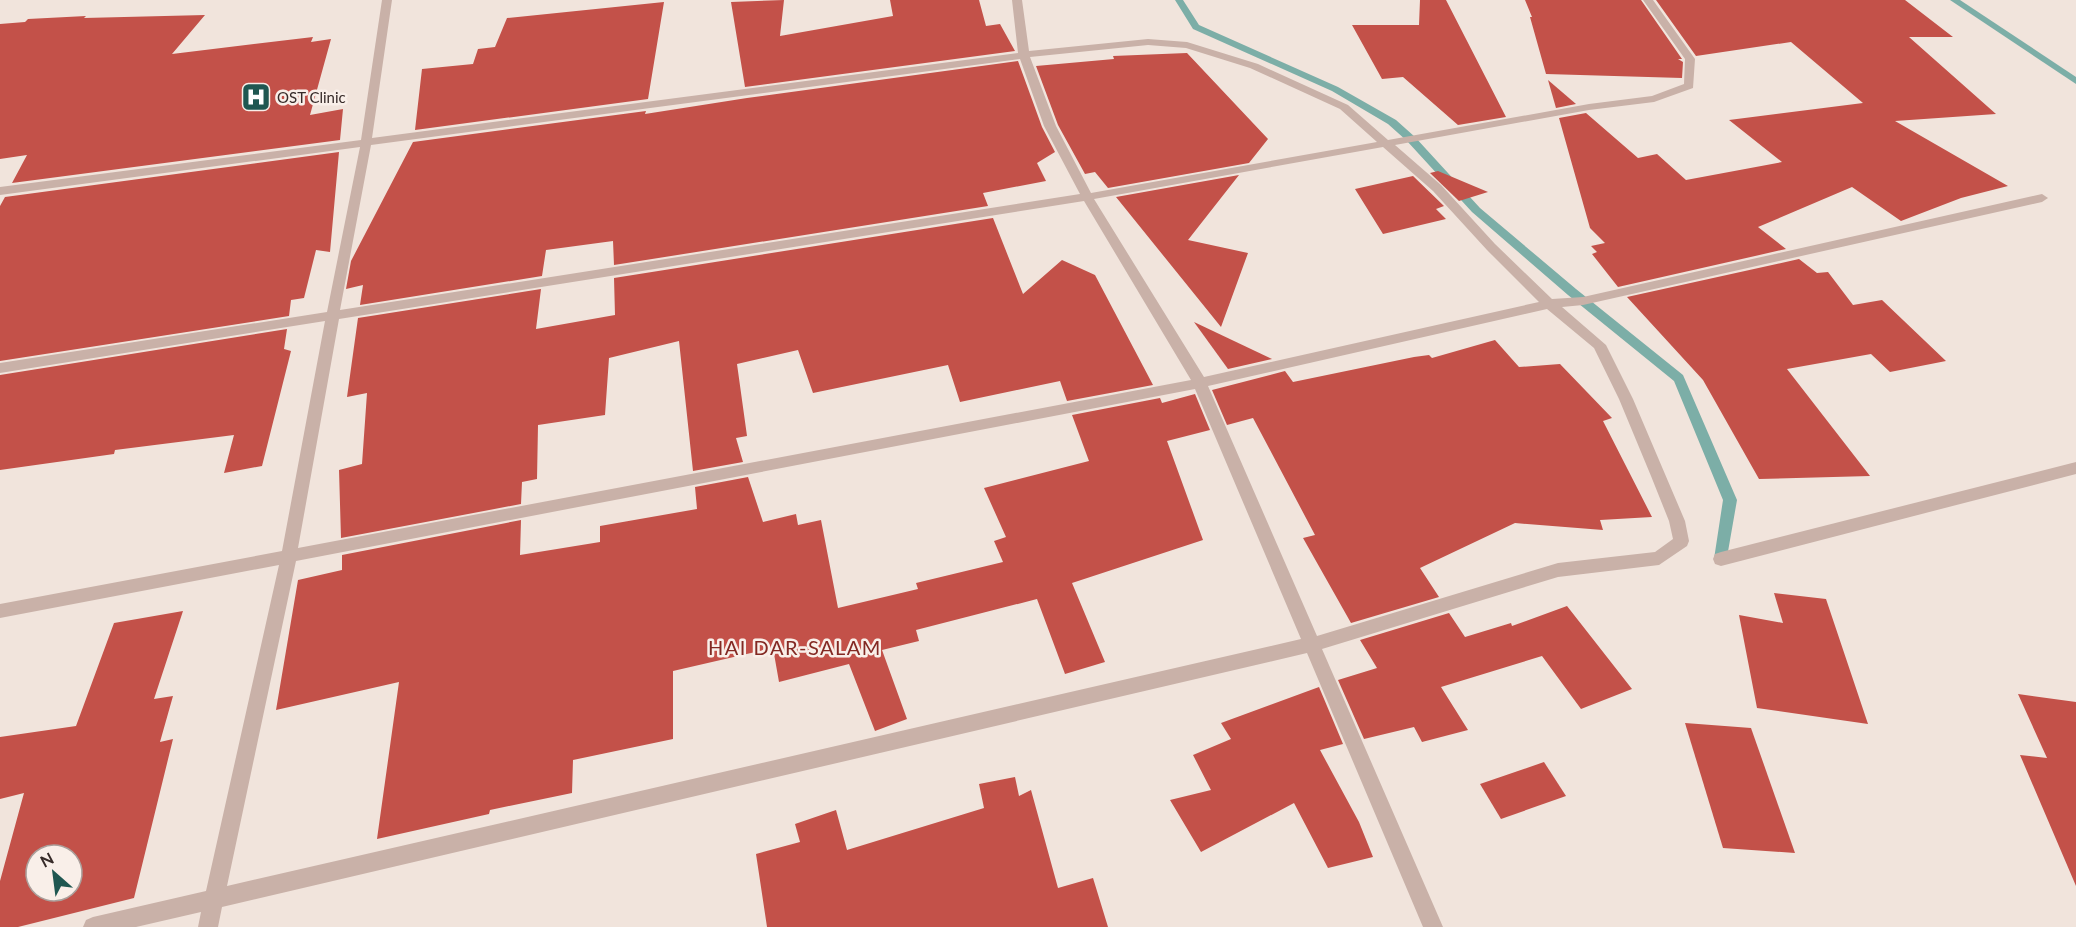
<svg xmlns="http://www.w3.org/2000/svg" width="2076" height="927" viewBox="0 0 2076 927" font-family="Lato,sans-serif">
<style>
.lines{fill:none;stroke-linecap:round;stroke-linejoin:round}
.stream{fill:#7caea7;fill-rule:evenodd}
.building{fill:#c35149;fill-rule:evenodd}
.minor{fill:#c9b1a8;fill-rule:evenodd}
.labels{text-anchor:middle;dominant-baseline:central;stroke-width:5;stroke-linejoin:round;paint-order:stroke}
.far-poi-label{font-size:15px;fill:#362a28;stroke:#f9efe9;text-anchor:start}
.neighbourhood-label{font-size:20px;letter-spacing:1.5px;fill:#832923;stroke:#f9efe9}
</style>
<rect width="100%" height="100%" fill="#f1e4dc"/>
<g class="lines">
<!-- stream -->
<g class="stream">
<polygon points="1175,0 1183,0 1199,25 1338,87 1396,120 1415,137 1480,208 1576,289 1683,375 1737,500 1726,563 1721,565 1716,563 1714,559 1723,500 1674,381 1568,295 1472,212 1407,141 1388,124 1332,91 1193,29"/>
<polygon points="1950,0 1960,0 2076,77 2076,84"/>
</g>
</g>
<!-- building -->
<g class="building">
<polygon points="784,0 780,36 893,16 890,0 979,0 986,26 1000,24 1015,51 745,87 731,2"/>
<polygon points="1420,0 1446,0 1506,117 1458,125 1403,77 1382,79 1352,25 1419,25"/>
<polygon points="1525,0 1641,0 1682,59 1678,59 1683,62 1682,78 1546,74 1530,17 1532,17"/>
<polygon points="1656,0 1905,0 1953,37 1909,37 1996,114 1895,121 2008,186 1961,198 1901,221 1852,187 1758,227 1786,249 1618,287 1592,254 1597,252 1591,246 1605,243 1590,228 1559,118 1586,113 1638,158 1657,154 1686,180 1782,162 1729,120 1863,103 1791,42 1696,56"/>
<polygon points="664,2 648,99 415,130 422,69 473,64 478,49 495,47 507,18"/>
<polygon points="205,15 172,54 313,37 311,42 331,39 310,115 343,109 340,140 12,183 27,155 0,159 0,24 25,22 28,19 86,16 84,18"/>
<polygon points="1187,53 1268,139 1249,163 1108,188 1095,172 1085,174 1058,125 1036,66 1114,59 1113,56"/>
<polygon points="1018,61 1042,127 1055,152 1037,163 1046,181 983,193 988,206 614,265 613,241 546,250 542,276 360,305 363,285 346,289 351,261 413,142 646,111 645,114 747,98"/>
<polygon points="1548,80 1576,104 1556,108"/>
<polygon points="339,152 330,252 316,250 304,298 291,300 289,316 0,361 0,206 5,197"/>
<polygon points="1438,171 1488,192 1459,201 1430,173"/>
<polygon points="1239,175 1188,240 1248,253 1221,327 1116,197"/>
<polygon points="1413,176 1444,206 1436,209 1446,219 1383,234 1355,189"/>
<polygon points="993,218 1023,294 1062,260 1095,275 1153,385 1067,401 1060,381 960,402 948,365 813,393 798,350 737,364 747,436 736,438 743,462 693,471 679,341 609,358 605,415 538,425 537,479 522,482 521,504 341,538 339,470 362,464 367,393 347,397 358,318 541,289 536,329 615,315 614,278"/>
<polygon points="1799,259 1817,273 1828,272 1853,305 1882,300 1946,361 1890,372 1871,354 1787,369 1870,476 1759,479 1703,380 1627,297"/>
<polygon points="1194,322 1272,359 1228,369"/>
<polygon points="287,329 284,349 291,351 262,466 224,473 234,435 115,450 114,454 0,470 0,375"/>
<polygon points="1495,340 1519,367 1560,364 1612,418 1603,421 1652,517 1600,520 1603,530 1515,523 1420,568 1439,597 1351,623 1303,538 1315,535 1253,418 1227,425 1212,390 1285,371 1293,382 1414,357 1429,355 1432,358"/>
<polygon points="1195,394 1210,430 1167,441 1203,540 1072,583 1105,662 1065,674 1037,599 916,630 919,641 882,650 907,719 875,731 849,664 779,682 773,648 673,671 673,739 573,760 572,793 490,810 489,814 377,839 399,682 276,710 298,580 342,570 342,555 521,520 520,555 600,542 600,526 697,509 695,487 748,477 763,522 796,514 798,525 821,520 838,608 918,589 916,583 1003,562 994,541 1006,537 984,488 1089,461 1072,415 1160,398 1162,403"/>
<polygon points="1774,593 1826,599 1868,724 1757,708 1739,615 1783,623"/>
<polygon points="1567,606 1632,689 1581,709 1542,656 1441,687 1468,730 1422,742 1414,727 1364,739 1338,680 1377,668 1360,640 1449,613 1465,637 1511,623 1512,626"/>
<path d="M183,611L154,699L173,696L160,742L173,739L134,898L18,927H0V881L24,793L0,799V737L76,726L114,623ZM36,855H72V891H36Z"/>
<polygon points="1319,687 1343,744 1320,750 1359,822 1373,857 1328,868 1294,803 1201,852 1170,800 1211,790 1193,755 1231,739 1221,723"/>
<polygon points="2018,694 2076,702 2076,886 2020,755 2047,758"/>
<polygon points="1685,723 1751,728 1795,853 1723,848"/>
<polygon points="1544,762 1566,796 1501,819 1480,784"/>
<polygon points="1015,777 1019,796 1031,790 1058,888 1093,878 1108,927 767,927 756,854 800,842 795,824 836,810 847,850 984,808 979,784"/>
</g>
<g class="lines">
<!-- minor -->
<g class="minor">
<path d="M382,0H392L372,138L1018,53L1012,0H1022L1029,51L1148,39L1187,42L1258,64L1348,105L1388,140L1589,104L1652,96L1684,84L1685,59L1643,0H1653L1695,59L1693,88L1654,102L1589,110L1395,145L1441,185L1495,244L1552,299L1583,297L2042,194L2048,198L2042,202L1583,305L1562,307L1606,345L1633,399L1685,521L1689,541L1687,546L1659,565L1558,577L1322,649L1443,927H1423L1307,653L222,907L218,927H198L201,912L136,927H83L86,920L93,917L206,891L279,565L0,618V604L282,551L325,321L0,373V363L327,312L360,147L0,195V187L361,140ZM1148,45L1186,48L1250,68L1340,109L1377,142L1091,193L1056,126L1030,57ZM1020,59L1044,126L1080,194L340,310L371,145ZM1383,147L1433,191L1487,250L1539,302L1204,377L1094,199ZM1084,201L1191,380L298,548L339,319ZM1547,309L1594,348L1619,399L1651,476L1669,521L1673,539L1655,552L1558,563L1317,636L1208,386ZM1195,389L1301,639L227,886L296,561Z"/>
<polygon points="2076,462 2076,474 1721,566 1715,564 1713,559 1715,554 1721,552"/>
</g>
</g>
<!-- icons -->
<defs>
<g id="hospital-square" transform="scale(1.5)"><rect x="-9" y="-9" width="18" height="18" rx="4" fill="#1f5751" stroke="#f9efe9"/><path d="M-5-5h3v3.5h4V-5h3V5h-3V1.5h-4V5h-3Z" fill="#fff"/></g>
</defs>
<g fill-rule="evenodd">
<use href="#hospital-square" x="256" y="97"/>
</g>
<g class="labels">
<!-- far-poi labels -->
<g class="far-poi-label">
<text x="277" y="97">OST Clinic</text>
</g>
<!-- neighbourhood labels -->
<g class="neighbourhood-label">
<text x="795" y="647">HAI DAR-SALAM</text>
</g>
</g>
<!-- north arrow -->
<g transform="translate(54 873) rotate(332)"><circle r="28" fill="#f9efe9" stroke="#aba09c" stroke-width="1.5"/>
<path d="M0-4.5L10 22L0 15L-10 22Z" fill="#1f5751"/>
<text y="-9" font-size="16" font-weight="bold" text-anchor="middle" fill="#362a28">N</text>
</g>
</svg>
